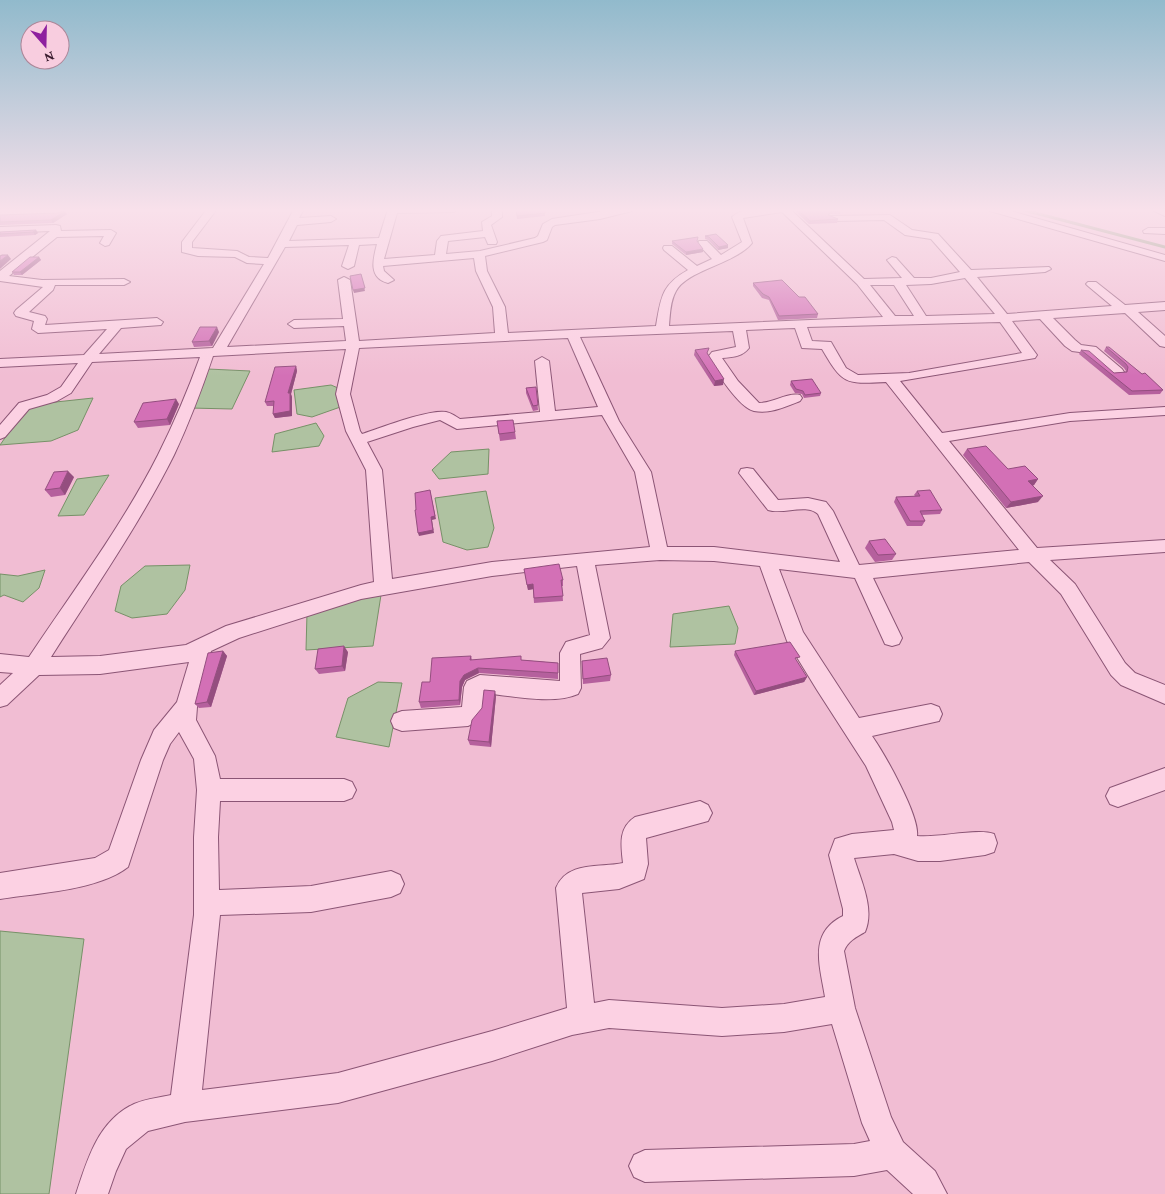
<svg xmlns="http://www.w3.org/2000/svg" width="1165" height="1194" viewBox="0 0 1165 1194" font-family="'Crimson Pro',serif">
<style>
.water{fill:#afc2a1;stroke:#779168}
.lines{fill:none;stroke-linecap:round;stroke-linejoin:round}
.stream{stroke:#779168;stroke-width:3}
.minor-casing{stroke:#8b5575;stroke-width:2}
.minor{fill:#fcd1e3;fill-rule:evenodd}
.wall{fill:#b5609d}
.shaded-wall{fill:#944e7f}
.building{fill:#d370b6;stroke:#944e7f}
</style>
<rect width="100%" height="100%" fill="#f1bdd3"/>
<!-- water -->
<g class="water">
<polygon points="208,369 250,371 232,409 190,408"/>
<polygon points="331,385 345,391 346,405 312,417 297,414 294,390"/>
<polygon points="93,398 78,430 51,441 0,445 28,405"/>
<polygon points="316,423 324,436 319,446 272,452 275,434"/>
<polygon points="489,449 488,474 439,479 432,470 451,452"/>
<polygon points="109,475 84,515 58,516 77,479"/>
<polygon points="486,491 494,528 488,547 467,550 443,542 435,498"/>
<polygon points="190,565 185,590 167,614 132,618 115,611 121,586 145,566"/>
<polygon points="45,570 39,588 23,602 4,595 0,597 0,574 18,576"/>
<polygon points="365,595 381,595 373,646 306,650 307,613"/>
<polygon points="729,606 738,628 735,644 670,647 673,614"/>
<polygon points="378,682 402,683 389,747 336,737 348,698"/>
<polygon points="0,931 84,939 49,1194 0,1194"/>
</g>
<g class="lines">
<!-- stream -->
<polyline class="stream" points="1020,209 1165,247"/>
<!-- minor casing -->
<g class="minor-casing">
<g id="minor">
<polygon points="56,209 61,212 59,214 0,216 0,212 2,211"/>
<path d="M207,209H217L192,242V248L237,251L249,257L268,258L294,209H304L299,218L331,216L336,219L331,222L297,225L289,241L379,238L388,209H459L454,212L397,213L384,259L435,255L437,241L441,236L483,231L482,222L492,216V209H502V217L491,225L497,242L496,244H488L485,237L448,241L446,254L480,251L535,238L538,236L543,224L552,219L617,209H634L632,211L600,219L555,225L552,227L547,240L543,242L485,256L487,271L505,307L508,333L656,326C661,298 661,285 688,270L664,250L663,248L664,246H672L697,266L712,259L699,245L698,243L699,241H707L721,255L742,242L732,217C745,205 773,209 790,209L864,279L902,278L887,260L892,257L896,258L914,278H931L960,272L931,239L905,235L884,220L834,221L829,218L830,216L890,215L912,230L938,234L971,270L1049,267L1051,269L1045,272L977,277L1007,314L1112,306L1088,286L1086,284L1088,282H1096L1125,305L1165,302V310L1138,312L1165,336V347L1160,346L1125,313L1053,318L1075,340L1081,345L1096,347L1122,369L1124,372L1122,375H1112L1087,353L1072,351L1065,346L1040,319L1012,321L1037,355L1035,358L900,381L942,433L1070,413L1165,407V415L1070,421L949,441L1037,548L1165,540V552L1050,560L1075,584L1125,663L1135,673L1165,685V704L1121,685L1111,675L1061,594L1029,562L873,578L902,638L899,644L892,646L885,644L855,578L779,569L803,632L859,718L931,704L939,707L942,714L939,721L872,736C884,753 920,816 917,836C939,838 978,828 994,834L997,843L994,852L985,855L940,861H918L894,854L854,858C861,881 875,909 865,932C856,937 848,941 844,951L855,1008L891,1117L903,1142L935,1171L947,1194H913L887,1170L854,1176L645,1182L634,1177L629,1166L634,1155L645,1150L854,1144L870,1141L862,1123L832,1024L784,1032L722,1036L609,1028L572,1035L492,1061L338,1103L185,1122L148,1131L126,1149L116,1171L108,1194H76C87,1161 97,1124 130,1106C142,1099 158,1098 171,1095L194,915V837L197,790L194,759L179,732L170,744L163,760L128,867C99,890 38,893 0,899V873L95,858L109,850L141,760L154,730L177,702L189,662L100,674L39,675L7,705L0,707V685L13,673L0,672V654L29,657C73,591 122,526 158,455C174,423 188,390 200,357L92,362L71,393L57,401L29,409L5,437L0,439V425L19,403L47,395L61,387L78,363L0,367V359L84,355L107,329L38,333L32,329L34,321L16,316L14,313L16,310L43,287L0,281V271L50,231L0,233V227L56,225L60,226L61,231L111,230L116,233L109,245L105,246L100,243L104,236L57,237L9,276L42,280L124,279L130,282L124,285H55L53,290L29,312L45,316L47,319L45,325L157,318L163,322L161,325L121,328L99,354L213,348L264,264L247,263L235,257L198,256L182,252V242ZM782,212L857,284L883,317L669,326C670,315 670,301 676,291C687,270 735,264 752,243L743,218ZM377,244C373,259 368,278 388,283L394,280L384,271L383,266L474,258L476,271L493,307L495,333L359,341L350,280L344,277L338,280L343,319L294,320L288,324L294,328L344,326L346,341L227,347L285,247L349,245L342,266L348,269L354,266L359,245ZM965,278L995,314L926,316L906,285L931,284ZM870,285H894L914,316H895ZM1000,322L1022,353L909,373L858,375L846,368L831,342L812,341L807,327ZM795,328L802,348L822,349C843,385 845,384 886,382L1019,550L859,565L833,511L826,502L808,498L778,500L753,469L747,468L741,469L739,473L768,510C784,515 806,503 818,514L840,562L714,547H667L651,472L619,421L580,337L733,331L736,347L712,352L708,357C715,370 739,408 754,411C770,414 785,407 800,401L802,398L800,395C788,392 773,403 759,403L738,381L722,358C733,357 742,357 749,348L746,330ZM568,338L598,407L555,411L549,361L542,357L535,361L540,412L460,419C455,416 451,413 446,412C429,409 380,428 362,434L360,431L350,394L359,348ZM346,349L336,394L346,431L366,470L374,582L361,585L226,626L186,645L100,656L51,657C93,591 139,525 174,455C189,423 202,389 213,356ZM602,415L635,472L650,547L492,562L392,579L382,470L367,442L413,427L440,420L457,429ZM660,560L714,561L760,566L787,641L817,690L866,766L892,822L894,830L852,834L835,839L829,855L843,909V916C808,933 820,966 825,997L784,1004L722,1008L609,1000L594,1003L582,893L619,889L644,879L648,864L646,838L708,821L712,813L708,805L700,801L635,817C618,828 621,845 623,863C599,868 567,861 556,888L567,1008L492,1031L338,1073L202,1090L220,915L311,912L391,897L400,893L404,884L400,875L391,871L311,886L219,890L218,837L220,801H344L352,798L356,790L352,782L344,779H220L215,756L196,720L197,707L211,651L239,638L361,599L492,576L577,566L590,635L566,642L560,653V681L480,675L467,681L464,687L462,707L402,711L394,714L391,721L394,728L402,731L468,726C483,720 483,708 484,693C512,696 553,705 578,694L581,688L580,654L602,648L610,638L595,565Z"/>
<polygon points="988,209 1004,209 1165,255 1165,261 990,211"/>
<polygon points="1150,209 1165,210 1165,216"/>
<polygon points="1148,228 1165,228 1165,234 1144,233 1143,231"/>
<polygon points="1165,768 1165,790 1118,807 1110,804 1106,796 1110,788"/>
</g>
</g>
<!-- minor -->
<use href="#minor" class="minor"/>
</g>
<!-- wall -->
<g class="wall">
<polygon points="516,209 545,209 545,216 517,219"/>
<polygon points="793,209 841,209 841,210 840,214 830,214 829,215 838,219 837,223 809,224"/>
<polygon points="67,214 53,223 0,225 0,215"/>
<polygon points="36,230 38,233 35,235 0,237 0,232"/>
<polygon points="716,234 728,245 728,248 718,250 708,240 705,239 705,236"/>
<polygon points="672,241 703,252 686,255 672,244"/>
<polygon points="39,257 41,260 22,275 14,275 12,272"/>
<polygon points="753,283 799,297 818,314 817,318 778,320 769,300 762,298 753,286"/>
<polygon points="219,332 212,346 194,347 192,342"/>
<polygon points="1106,347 1163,390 1160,394 1129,395 1079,354 1081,350 1114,373 1125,372 1126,371 1124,368 1104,351"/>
<polygon points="695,350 708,354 723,385 714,386 694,355"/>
<polygon points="296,366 297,371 291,394 292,397 292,416 275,418 273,414 273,406 267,406 265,402"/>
<polygon points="791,381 821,393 820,396 804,398 802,394 795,393 790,385"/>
<polygon points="536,387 538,410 533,411 526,393 526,388"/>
<polygon points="179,404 170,425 138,428 134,422"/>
<polygon points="497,421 515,432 516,439 500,441"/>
<polygon points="967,449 1008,469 1038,479 1034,485 1033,486 1038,502 1006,508 963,455"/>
<polygon points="74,477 65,495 51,497 45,490"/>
<polygon points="917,491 942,510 940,514 922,515 925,521 922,526 907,526 894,502 896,497 915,496 914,495"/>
<polygon points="869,541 896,554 892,560 875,562 865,548"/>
<polygon points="524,569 563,580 563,586 562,586 563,601 534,603 533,589 528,590"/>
<polygon points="223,651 227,656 211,707 199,708 195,704"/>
<polygon points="735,651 797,662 807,677 804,682 754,695 734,655"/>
<polygon points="348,652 345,671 319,674 315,669"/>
<polygon points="471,656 472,660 522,660 558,663 558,679 479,673 465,680 462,687 460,705 421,708 419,702 430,682"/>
<polygon points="582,661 611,675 610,681 583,684"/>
<polygon points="496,696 491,747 470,745 468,740"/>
</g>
<!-- shaded-wall -->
<g class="shaded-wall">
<polygon points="65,211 67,214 53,223 51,220"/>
<polygon points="36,230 38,233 35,235 33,232"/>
<polygon points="728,245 728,248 718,250 719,247"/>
<polygon points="703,249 703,252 686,255 686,252"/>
<polygon points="8,255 11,259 0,269 0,261"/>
<polygon points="39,257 41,260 22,275 20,272"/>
<polygon points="361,274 365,291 354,293 353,290"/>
<polygon points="217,327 219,332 212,346 209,341"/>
<polygon points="296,366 297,371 291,394 292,397 292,416 275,418 273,414 288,393"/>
<polygon points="724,379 723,385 714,386 715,381"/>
<polygon points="176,399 179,404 170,425 167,419"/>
<polygon points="68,471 74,477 65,495 60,488"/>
<polygon points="1038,479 1034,485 1024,487 1028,481"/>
<polygon points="430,490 436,519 432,520 434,533 419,536 418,533 431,517"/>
<polygon points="1043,496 1038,502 1006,508 1011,502"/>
<polygon points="533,584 534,589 528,590 527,585"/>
<polygon points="344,646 348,652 345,671 342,666"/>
<polygon points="223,651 227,656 211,707 207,702"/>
<polygon points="478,668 479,673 465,680 462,687 460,705 459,700 460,681 464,675"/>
<polygon points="807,677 804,682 754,695 756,691"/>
<polygon points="495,691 496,696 491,747 489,742"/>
</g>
<!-- building -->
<g class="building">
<polygon points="516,209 545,209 545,213 517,216"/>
<polygon points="797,209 841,209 841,210 831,211 828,215 838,219 810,221"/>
<polygon points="65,211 51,220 0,222 0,215 57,213"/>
<polygon points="36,230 33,232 0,234 0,232"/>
<polygon points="716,234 728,245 719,247 709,237 705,236"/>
<polygon points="698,237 697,241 703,249 686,252 672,241"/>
<polygon points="2,255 8,255 0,261 0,256"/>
<polygon points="30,257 39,257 20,272 12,272"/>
<polygon points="361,274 365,288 353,290 350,276"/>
<polygon points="782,280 799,297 805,297 818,314 779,316 769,297 763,294 753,283"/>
<polygon points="200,327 217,327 209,341 192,342"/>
<polygon points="1106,347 1109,347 1142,374 1145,373 1163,390 1132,391 1081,350 1089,351 1114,373 1127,372 1128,367 1126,364"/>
<polygon points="709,348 707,353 724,379 715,381 695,350"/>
<polygon points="296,366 288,393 290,393 290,411 273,414 274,401 265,402 275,367"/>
<polygon points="812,379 821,393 805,395 803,391 796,389 791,381"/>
<polygon points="536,387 538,405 533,406 526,388"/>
<polygon points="176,399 167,419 134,422 143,403"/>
<polygon points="513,420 515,432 499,434 497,421"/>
<polygon points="986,446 1008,469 1025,466 1038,479 1028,481 1043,496 1011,502 967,449"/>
<polygon points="68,471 60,488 45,490 54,472"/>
<polygon points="430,490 435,516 431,517 433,530 418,533 415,510 416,510 415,493"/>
<polygon points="930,490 942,510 920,511 925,521 910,521 896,497 920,496 917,491"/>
<polygon points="885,539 896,554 878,555 869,541"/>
<polygon points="559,564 563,580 561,580 563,596 534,598 533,584 527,585 524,569"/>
<polygon points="790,642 800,657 795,658 807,677 756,691 735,651"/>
<polygon points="344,646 342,666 315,669 318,649"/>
<polygon points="223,651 207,702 195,704 208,653"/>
<polygon points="471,656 470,660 521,656 521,660 558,663 558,673 478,668 464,675 460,681 459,700 419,702 422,682 430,682 432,658"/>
<polygon points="607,658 611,675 583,679 582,661"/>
<polygon points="484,690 495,691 489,742 468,740 472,720 482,708"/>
</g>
<!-- sky -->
<linearGradient id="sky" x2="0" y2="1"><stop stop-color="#91bacc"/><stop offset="0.56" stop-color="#f9e1eb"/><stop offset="1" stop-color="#f9e1eb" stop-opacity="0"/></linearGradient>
<rect width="1165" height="376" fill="url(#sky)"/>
<!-- north arrow -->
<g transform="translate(45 45) rotate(160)"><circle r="24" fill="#f8cddf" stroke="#ac8698"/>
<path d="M0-4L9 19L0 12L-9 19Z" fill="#8e209f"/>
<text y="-8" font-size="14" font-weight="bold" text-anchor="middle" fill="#391b2e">N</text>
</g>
</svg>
